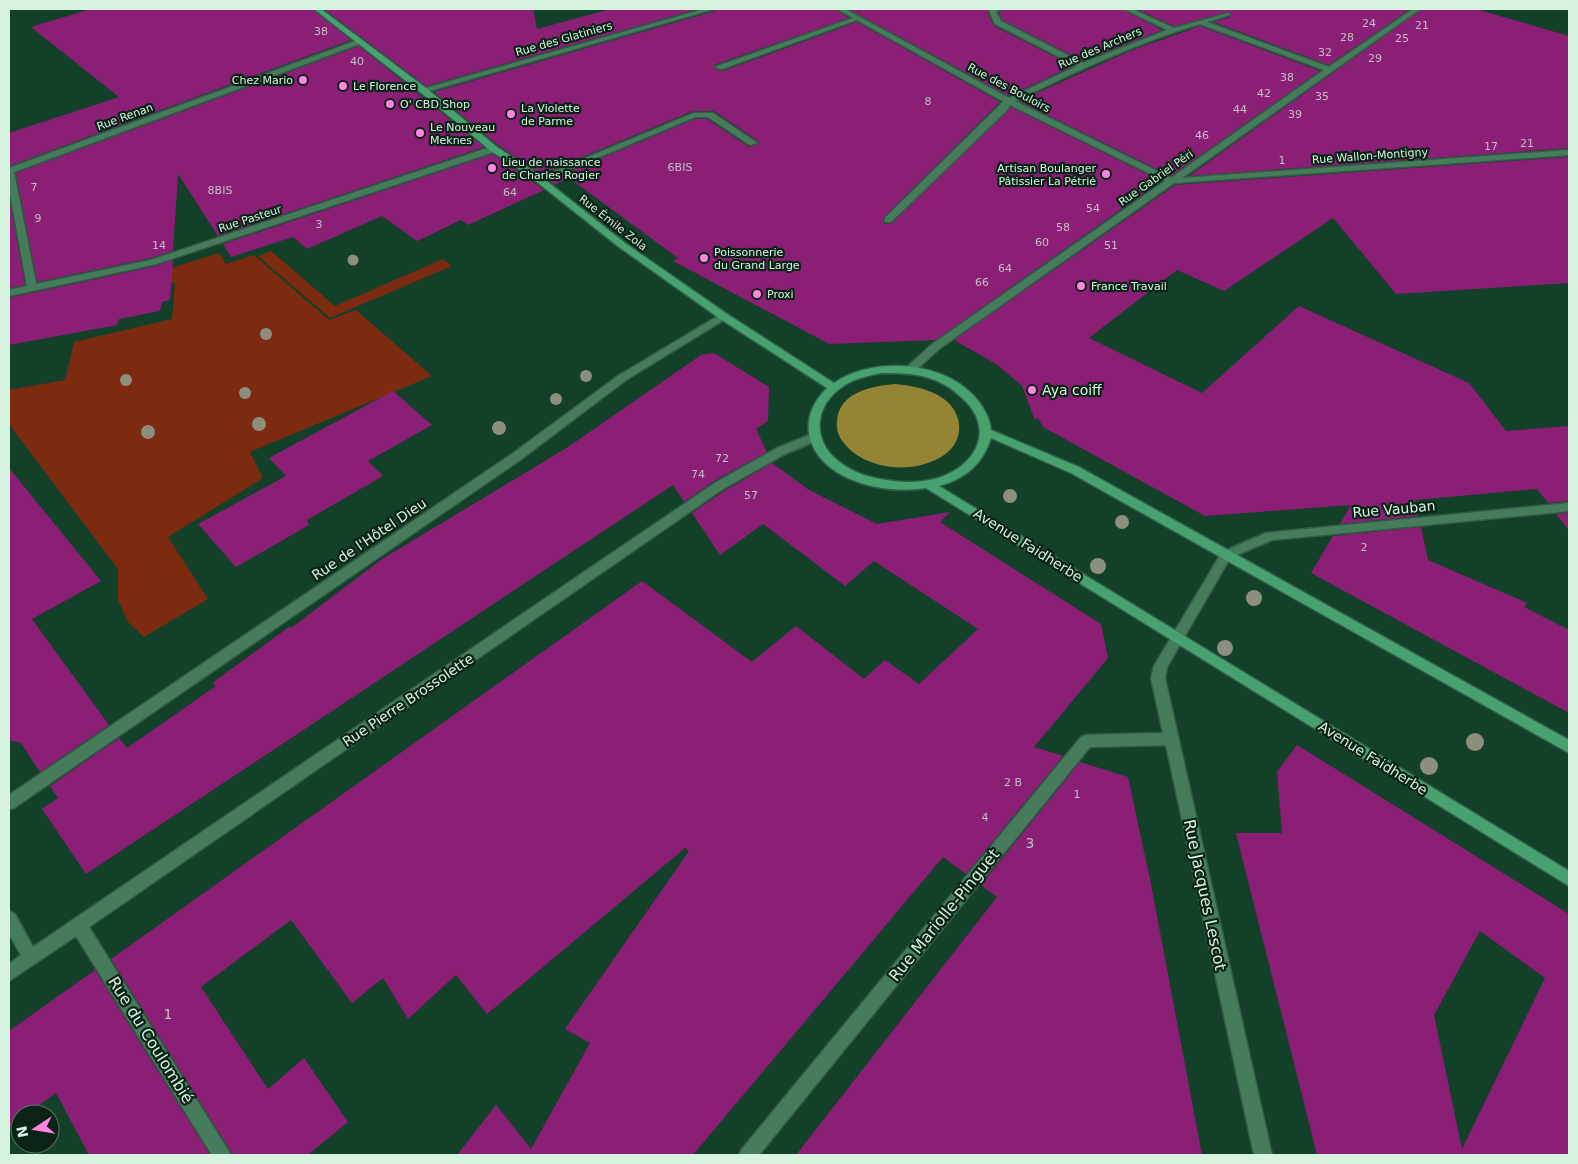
<svg xmlns="http://www.w3.org/2000/svg" width="1578" height="1164" viewBox="0 0 1578 1164" font-family="'DejaVu Sans',sans-serif">
<style>
.green{fill:#7c2a10}
.water{fill:#958434}
.building{fill:#8b1f76;fill-rule:evenodd}
.lines{fill:none;stroke-linecap:round;stroke-linejoin:round}
.lane-casing{stroke:#315d45;stroke-width:3}
.street-casing{stroke:#315d45;stroke-width:3}
.secondary-casing{stroke:#315d45;stroke-width:3}
.lane{fill:#467c5c;fill-rule:evenodd}
.street{fill:#467c5c;fill-rule:evenodd}
.secondary{fill:#47a270;fill-rule:evenodd}
.tree{fill:#8c8e7e}
.poi-dot{fill:#fe86e1;stroke:#0b2316;stroke-width:2}
.labels{text-anchor:middle;dominant-baseline:central;stroke-width:4.5;stroke-linejoin:round;paint-order:stroke}
.number-label{font-size:11px;fill:#c2bec5}
.far-street-label{font-size:11px;fill:#d5f3df;stroke:#0b2316}
.far-poi-label{font-size:11px;fill:#d5f3df;stroke:#0b2316;text-anchor:start}
.poi-label{font-size:14px;fill:#d5f3df;stroke:#0b2316;text-anchor:start}
.street-label{font-size:14px;fill:#d5f3df;stroke:#0b2316}
.near-number-label{font-size:14px;fill:#c2bec5}
.near-street-label{font-size:16px;fill:#d5f3df;stroke:#0b2316}
</style>
<rect width="100%" height="100%" fill="#124028"/>
<!-- green -->
<g class="green">
<polygon points="271,251 335,306 443,259 452,266 330,318 258,256"/>
<polygon points="219,253 226,264 254,255 329,320 356,310 432,376 250,452 263,478 168,537 208,599 144,637 128,622 118,600 118,569 9,424 9,390 65,380 74,342 172,319 175,283 166,282 159,272"/>
</g>
<!-- water -->
<path class="water" d="M895,384C918,386 951,393 958,419C962,433 956,447 944,455C915,475 865,471 843,442C838,436 836,428 837,421C839,392 872,386 895,384Z"/>
<!-- building -->
<g class="building">
<polygon points="91,9 312,9 351,40 9,166 9,133 119,97 31,27"/>
<polygon points="324,9 533,9 537,29 611,9 698,9 426,86"/>
<polygon points="716,9 835,9 849,18 714,65 714,69 723,71 857,22 1000,102 884,217 883,222 885,224 892,223 1011,107 1161,181 936,340 829,344 673,261 678,258 569,178 554,185 549,180 695,119 707,119 749,147 759,144 758,141 714,111 693,111 541,174 498,145 434,92 715,11"/>
<polygon points="848,9 989,9 987,12 994,26 1073,66 1009,96"/>
<polygon points="1003,9 1122,9 1162,30 1083,61 1002,20 999,13"/>
<polygon points="1136,9 1410,9 1329,65 1213,22 1230,17 1230,12 1174,26"/>
<polygon points="1422,9 1476,9 1569,36 1569,148 1189,176"/>
<polygon points="1200,26 1320,71 1171,176 1019,101 1130,51"/>
<polygon points="359,46 484,147 218,236 178,174 173,251 151,258 37,282 16,173"/>
<polygon points="493,154 544,190 468,225 461,220 417,241 382,216 307,249 293,237 231,257 223,244"/>
<polygon points="1569,157 1569,283 1396,294 1333,218 1224,291 1177,270 1089,338 1202,393 1299,306 1469,383 1506,431 1569,426 1569,501 1548,503 1537,489 1415,500 1418,516 1340,524 1351,505 1205,516 1043,427 1038,418 1035,420 1022,386 996,364 954,340 1175,185"/>
<polygon points="9,197 25,285 9,288"/>
<polygon points="173,260 170,300 162,302 160,311 119,319 117,325 9,345 9,298 156,266"/>
<polygon points="714,353 769,387 768,421 756,429 767,452 714,481 684,502 673,485 86,874 42,809 58,798 50,786 119,738 127,748 216,686 212,683 289,627 291,628 382,559 568,447 701,355"/>
<polygon points="393,391 432,425 368,461 383,476 307,520 309,525 236,567 198,524 286,476 269,458"/>
<polygon points="772,463 809,490 877,524 950,512 940,522 1101,624 1108,658 1034,747 1063,756 966,874 943,857 693,1155 457,1155 496,1105 531,1149 590,1043 565,1029 689,851 685,848 487,1014 456,975 408,1019 383,978 352,1003 291,920 201,987 268,1089 304,1058 348,1122 308,1155 233,1155 111,959 642,581 752,662 796,626 864,679 885,660 919,684 978,629 874,561 845,586 763,524 720,555 692,513 724,491"/>
<polygon points="9,468 101,581 32,619 109,725 40,772 21,743 9,740"/>
<polygon points="1569,513 1569,531 1556,514"/>
<polygon points="1421,527 1428,560 1527,603 1524,607 1569,630 1569,713 1311,573 1333,536"/>
<path d="M1297,745L1569,914V1155H1317L1236,833H1282L1277,772ZM1480,931L1545,978L1462,1149L1434,1015Z"/>
<polygon points="1080,762 1128,777 1151,884 1202,1155 796,1155 997,897 981,885"/>
<polygon points="95,970 210,1155 89,1155 56,1093 27,1114 20,1114 20,1119 9,1128 9,1031"/>
</g>
<g class="lines">
<!-- lane casing -->
<g class="lane-casing">
<g id="lane">
<polygon points="856,17 862,18 722,69 715,67"/>
<polygon points="1006,99 1013,101 1006,111 891,222 885,222 885,218"/>
<polygon points="694,113 713,113 757,143 750,145 708,117 695,117 542,181 535,179"/>
</g>
</g>
<!-- street casing -->
<g class="street-casing">
<g id="street">
<polygon points="704,9 714,9 426,92 419,90"/>
<path d="M837,9H845L1009,98L1077,66L995,24L989,11L992,9H1001L996,12L1001,21L1083,63L1167,30L1124,9H1132L1174,28L1229,13V15L1207,22L1329,67L1413,9H1420L1182,178L1569,150V155L1174,183L939,349L914,372H906L905,370L906,368L931,345L1165,181L1006,103ZM1200,24L1324,70L1171,178L1015,101C1075,72 1136,43 1200,24Z"/>
<polygon points="358,40 365,42 14,172 36,284 151,260 491,147 497,147 497,151 156,264 9,296 9,290 27,286 9,188 9,168"/>
<polygon points="723,313 727,314 727,318 626,380 520,460 14,808 9,809 9,795 512,454 618,376"/>
<polygon points="814,433 820,437 818,440 785,454 723,489 89,927 231,1155 212,1155 76,936 9,981 9,964 21,955 9,934 9,911 15,914 33,947 715,483 777,448"/>
<polygon points="1569,503 1569,511 1272,540 1230,558 1167,667 1165,678 1272,1155 1254,1155 1166,745 1090,747 759,1155 739,1155 742,1149 1081,737 1086,735 1163,733 1151,678 1154,666 1222,552 1266,533"/>
</g>
</g>
<!-- secondary casing -->
<g class="secondary-casing">
<path id="secondary" d="M314,9H321L426,88L497,147L534,171L625,243L727,314L834,383C874,355 949,361 979,402C985,410 990,419 991,430L1079,467L1569,740V753L1071,473L991,438C983,464 965,479 939,486L1569,871V886L926,488C901,492 874,489 850,479C809,462 793,421 827,388L719,318L619,247L528,175L491,151L420,92ZM881,373C896,373 912,373 926,377C940,381 952,388 962,398C996,428 977,466 938,478C924,482 908,483 893,481C872,478 853,474 837,460C810,437 816,403 845,385C856,378 868,376 881,373Z"/>
</g>
<!-- lane -->
<use href="#lane" class="lane"/>
<!-- street -->
<use href="#street" class="street"/>
<!-- secondary -->
<use href="#secondary" class="secondary"/>
</g>
<!-- trees -->
<g class="tree">
<circle cx="353" cy="260" r="5.5"/>
<circle cx="266" cy="334" r="6"/>
<circle cx="586" cy="376" r="6"/>
<circle cx="126" cy="380" r="6"/>
<circle cx="245" cy="393" r="6"/>
<circle cx="556" cy="399" r="6"/>
<circle cx="259" cy="424" r="7"/>
<circle cx="499" cy="428" r="7"/>
<circle cx="148" cy="432" r="7"/>
<circle cx="1010" cy="496" r="7"/>
<circle cx="1122" cy="522" r="7"/>
<circle cx="1098" cy="566" r="8"/>
<circle cx="1254" cy="598" r="8"/>
<circle cx="1225" cy="648" r="8"/>
<circle cx="1475" cy="742" r="9"/>
<circle cx="1429" cy="766" r="9"/>
</g>
<!-- markers -->
<g class="poi-dot">
<circle cx="303" cy="80" r="5"/>
<circle cx="343" cy="86" r="5"/>
<circle cx="390" cy="104" r="5"/>
<circle cx="511" cy="114" r="5"/>
<circle cx="420" cy="133" r="5"/>
<circle cx="492" cy="168" r="5"/>
<circle cx="1106" cy="174" r="5"/>
<circle cx="704" cy="258" r="5"/>
<circle cx="1081" cy="286" r="5"/>
<circle cx="757" cy="294" r="5"/>
<circle cx="1032" cy="390" r="5"/>
</g>
<g class="labels">
<!-- number labels -->
<g class="number-label">
<text x="1369" y="23">24</text>
<text x="1422" y="25">21</text>
<text x="321" y="31">38</text>
<text x="1347" y="37">28</text>
<text x="1402" y="38">25</text>
<text x="1325" y="52">32</text>
<text x="1375" y="58">29</text>
<text x="357" y="61">40</text>
<text x="1287" y="77">38</text>
<text x="1264" y="93">42</text>
<text x="1322" y="96">35</text>
<text x="928" y="101">8</text>
<text x="1240" y="109">44</text>
<text x="1295" y="114">39</text>
<text x="1202" y="135">46</text>
<text x="1527" y="143">21</text>
<text x="1491" y="146">17</text>
<text x="1282" y="160">1</text>
<text x="680" y="167">6BIS</text>
<text x="34" y="187">7</text>
<text x="220" y="190">8BIS</text>
<text x="510" y="192">64</text>
<text x="1093" y="208">54</text>
<text x="38" y="218">9</text>
<text x="319" y="224">3</text>
<text x="1063" y="227">58</text>
<text x="1042" y="242">60</text>
<text x="159" y="245">14</text>
<text x="1111" y="245">51</text>
<text x="1005" y="268">64</text>
<text x="982" y="282">66</text>
<text x="722" y="458">72</text>
<text x="698" y="474">74</text>
<text x="751" y="495">57</text>
<text x="1364" y="547">2</text>
<text x="1013" y="782">2 B</text>
<text x="1077" y="794">1</text>
<text x="985" y="817">4</text>
</g>
<!-- far-street labels -->
<g class="far-street-label">
<text transform="translate(564 39) rotate(-16)">Rue des Glatiniers</text>
<text transform="translate(1100 48) rotate(-23)">Rue des Archers</text>
<text transform="translate(1009 88) rotate(28)">Rue des Bouloirs</text>
<text transform="translate(125 117) rotate(-20)">Rue Renan</text>
<text transform="translate(1370 156) rotate(-4)">Rue Wallon-Montigny</text>
<text transform="translate(1156 178) rotate(-35)">Rue Gabriel Péri</text>
<text transform="translate(250 219) rotate(-18)">Rue Pasteur</text>
<text transform="translate(613 223) rotate(38)">Rue Émile Zola</text>
</g>
<!-- far-poi labels -->
<g class="far-poi-label">
<text x="293" y="80" text-anchor="end">Chez Mario</text>
<text x="353" y="86">Le Florence</text>
<text x="400" y="104">O' CBD Shop</text>
<text x="521" y="108">La Violette<tspan x="521" dy="13">de Parme</tspan></text>
<text x="430" y="127">Le Nouveau<tspan x="430" dy="13">Meknes</tspan></text>
<text x="502" y="162">Lieu de naissance<tspan x="502" dy="13">de Charles Rogier</tspan></text>
<text x="1096" y="168" text-anchor="end">Artisan Boulanger<tspan x="1096" dy="13">Pâtissier La Pétriė</tspan></text>
<text x="714" y="252">Poissonnerie<tspan x="714" dy="13">du Grand Large</tspan></text>
<text x="1091" y="286">France Travail</text>
<text x="767" y="294">Proxi</text>
</g>
<!-- poi labels -->
<g class="poi-label">
<text x="1042" y="390">Aya coiff</text>
</g>
<!-- street labels -->
<g class="street-label">
<text transform="translate(1394 509) rotate(-5)">Rue Vauban</text>
<text transform="translate(369 539) rotate(-34)">Rue de l'Hôtel Dieu</text>
<text transform="translate(1028 545) rotate(32)">Avenue Faidherbe</text>
<text transform="translate(408 700) rotate(-34)">Rue Pierre Brossolette</text>
<text transform="translate(1373 758) rotate(32)">Avenue Faidherbe</text>
</g>
<!-- near-number labels -->
<g class="near-number-label">
<text x="1030" y="843">3</text>
<text x="168" y="1014">1</text>
</g>
<!-- near-street labels -->
<g class="near-street-label">
<text transform="translate(1205 895) rotate(78)">Rue Jacques Lescot</text>
<text transform="translate(944 915) rotate(-51)">Rue Mariolle-Pinguet</text>
<text transform="translate(151 1040) rotate(58)">Rue du Coulombié</text>
</g>
</g>
<!-- border -->
<rect width="1578" height="1164" fill="none" stroke="#d5f3df" stroke-width="20"/>
<!-- north arrow -->
<g transform="translate(35 1129) rotate(258)"><circle r="24" fill="#0b2316" stroke="#5c7666"/>
<path d="M0-4L9 19L0 12L-9 19Z" fill="#fe86e1"/>
<text y="-8" font-size="14" font-weight="bold" text-anchor="middle" fill="#d5f3df">N</text>
</g>
</svg>
